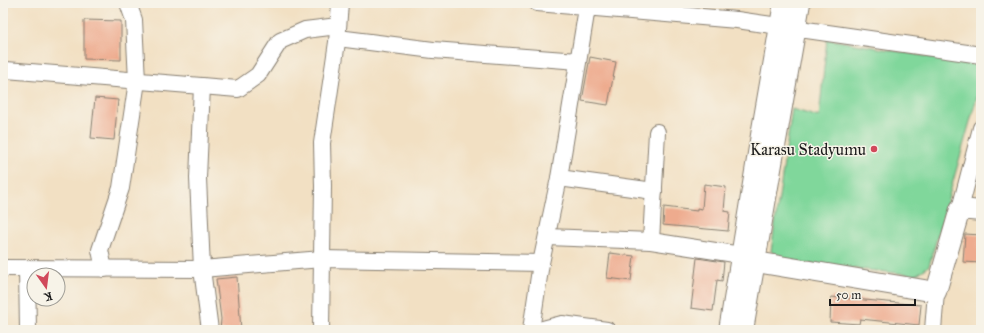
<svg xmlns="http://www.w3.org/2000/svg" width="984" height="333" viewBox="0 0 984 333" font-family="'IM FELL Great Primer',serif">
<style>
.green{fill:#80d79b;stroke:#4e7a5c}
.building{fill:#eeab8e}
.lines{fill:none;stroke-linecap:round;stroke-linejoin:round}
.minor-casing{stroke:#877e70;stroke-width:18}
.major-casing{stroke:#877e70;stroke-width:22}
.minor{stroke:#fff;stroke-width:16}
.major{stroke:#fff;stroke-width:20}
.poi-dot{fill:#d1495b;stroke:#f7f3e8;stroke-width:1.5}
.labels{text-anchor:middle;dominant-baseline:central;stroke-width:3;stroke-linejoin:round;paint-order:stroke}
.poi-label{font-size:16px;fill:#1c1c1c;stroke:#f7f3e8;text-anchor:end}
</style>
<rect width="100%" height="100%" fill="#f7f3e8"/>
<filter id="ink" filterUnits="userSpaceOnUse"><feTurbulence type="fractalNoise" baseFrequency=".025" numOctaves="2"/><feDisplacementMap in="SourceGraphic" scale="8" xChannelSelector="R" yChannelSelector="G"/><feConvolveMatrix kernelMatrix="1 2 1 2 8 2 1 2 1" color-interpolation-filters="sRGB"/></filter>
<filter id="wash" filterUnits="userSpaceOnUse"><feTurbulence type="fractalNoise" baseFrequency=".012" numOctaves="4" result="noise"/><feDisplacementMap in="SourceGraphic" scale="16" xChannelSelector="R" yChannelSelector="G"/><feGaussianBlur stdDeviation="0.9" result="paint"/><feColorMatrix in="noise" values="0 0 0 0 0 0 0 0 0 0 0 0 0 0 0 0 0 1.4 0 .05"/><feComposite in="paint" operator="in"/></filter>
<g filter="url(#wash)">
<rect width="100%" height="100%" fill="#f2e0c3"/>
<!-- green -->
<polygon class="green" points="827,39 981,66 981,83 929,266 916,275 780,261 771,251 792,109 819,117"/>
<g id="blocks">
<!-- building -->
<g class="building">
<polygon points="84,20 121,21 121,60 84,59"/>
<polygon points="590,57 616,62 608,105 582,101"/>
<polygon points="95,98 118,100 114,140 91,138"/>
<polygon points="704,184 726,187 724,211 730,212 728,231 663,225 664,207 697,211 697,208 702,209"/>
<polygon points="965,234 981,235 981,263 963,262"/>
<polygon points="610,253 634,256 631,281 607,278"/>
<polygon points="697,258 724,262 722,281 717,280 713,311 691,308"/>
<polygon points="237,277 241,330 220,330 221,319 216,279"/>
<polygon points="831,297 921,305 919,325 860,319 859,324 830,322"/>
</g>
</g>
</g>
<g filter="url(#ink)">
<use href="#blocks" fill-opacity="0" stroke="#877e70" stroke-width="1"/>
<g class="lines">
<!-- minor casing -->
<g class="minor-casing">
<g id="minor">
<polyline points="537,3 737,20 981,55"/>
<polyline points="338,38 433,50 578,61"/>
<polyline points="6,70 238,89 258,75 280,41 305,30 338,26"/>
<polyline points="202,86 198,178 202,269 210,330"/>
<polyline points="559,178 654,191"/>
<polyline points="960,209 981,128"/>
<polyline points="547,237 651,241 741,255"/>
<polyline points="651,241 657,132"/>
<polyline points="3,268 202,269 322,259 541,263"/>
<polyline points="27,269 28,330"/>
<polyline points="104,269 100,250 121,188 137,81 134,20 128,3"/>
<polyline points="321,330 323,186 322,143 337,42 340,3"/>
<polyline points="531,330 541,263 559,178 587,8"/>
<polyline points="539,330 562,324 607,330"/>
<polyline points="933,330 936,292"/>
</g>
</g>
<!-- major casing -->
<g class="major-casing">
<g id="major">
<polyline points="743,256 756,262 936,292 960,209 981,211"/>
<polyline points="729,330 761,135 784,3"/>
<polyline points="743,330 800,3"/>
</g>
</g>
<!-- minor -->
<use href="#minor" class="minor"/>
<!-- major -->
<use href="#major" class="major"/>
</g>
</g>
<!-- markers -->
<circle class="poi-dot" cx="874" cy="149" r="4"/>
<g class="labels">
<!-- poi labels -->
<g class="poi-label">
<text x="866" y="149">Karasu Stadyumu</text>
</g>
</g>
<!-- margin -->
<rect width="984" height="333" fill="none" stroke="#f7f3e8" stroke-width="16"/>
<!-- north arrow -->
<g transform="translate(46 287) rotate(166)"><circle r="19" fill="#f7f3e8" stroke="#9f9d96"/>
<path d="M0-3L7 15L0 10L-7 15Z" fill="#d1495b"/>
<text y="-6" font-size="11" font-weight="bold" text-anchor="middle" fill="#1c1c1c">K</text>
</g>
<!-- scale -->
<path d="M830 299v6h85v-6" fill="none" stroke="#1c1c1c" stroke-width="2"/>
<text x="836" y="299" font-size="12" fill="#1c1c1c" stroke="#f7f3e8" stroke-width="3" paint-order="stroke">50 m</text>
</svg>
